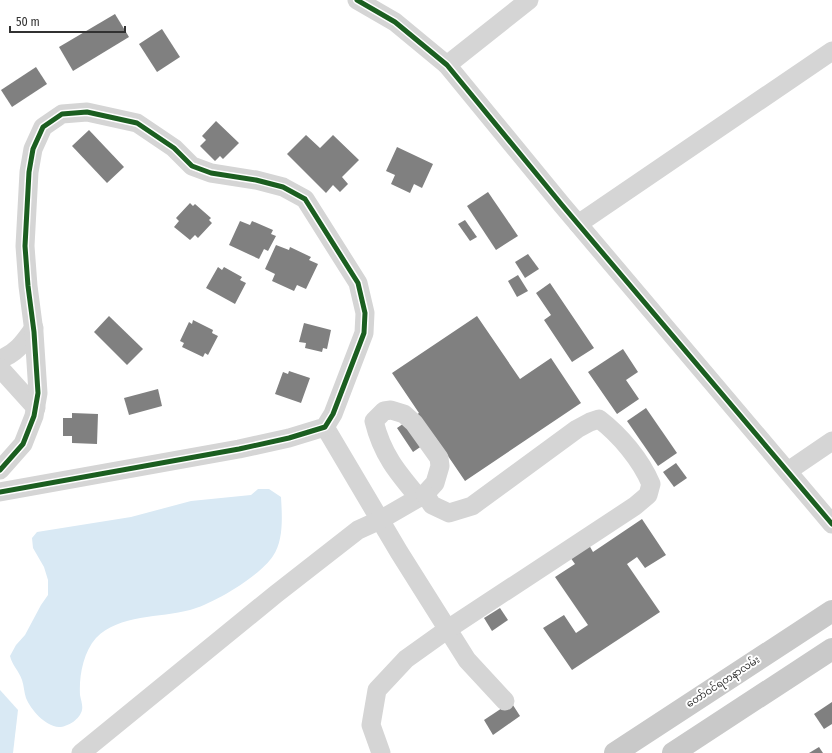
<svg xmlns="http://www.w3.org/2000/svg" width="832" height="753" viewBox="0 0 832 753" font-family="'Fira Sans Condensed','Noto Sans Myanmar',sans-serif">
<style>
.water{fill:#d9e9f4}
.building{fill:#808080}
.lines{fill:none;stroke-linecap:round;stroke-linejoin:round}
.minor{stroke:#d5d5d5;stroke-width:19}
.major{stroke:#c9c9c9;stroke-width:22}
.cycleway-casing{stroke:#fff;stroke-width:8}
.cycleway{stroke:#1b5e20;stroke-width:5}
.labels{text-anchor:middle;dominant-baseline:central;stroke-width:4;stroke-linejoin:round;paint-order:stroke}
.street-label{font-size:10px;fill:#313131;stroke:#fff}
</style>
<rect width="100%" height="100%" fill="#fff"/>
<!-- water -->
<g class="water">
<path d="M258,489H269L281,497C282,515 284,540 273,556C260,576 213,604 190,610C160,618 119,614 96,638C83,653 79,676 80,695C81,700 83,706 82,710C80,719 68,727 59,727C45,726 31,710 26,698C24,692 24,686 22,680C19,671 12,665 10,656L16,645L25,635L41,605L48,595V580L44,567L33,548L32,538L37,532L131,517L191,501L251,495Z"/>
<polygon points="0,690 18,710 13,753 0,753"/>
</g>
<!-- building -->
<g class="building">
<polygon points="115,14 129,37 73,71 59,47"/>
<polygon points="162,29 180,57 157,72 139,44"/>
<polygon points="36,67 47,84 12,107 1,90"/>
<polygon points="216,121 239,143 223,159 220,156 215,161 200,146 206,140 202,136"/>
<polygon points="89,130 124,167 107,183 72,146"/>
<polygon points="306,135 320,148 333,135 359,160 342,177 348,184 340,192 333,185 326,193 287,154"/>
<polygon points="397,147 433,164 422,188 414,184 410,193 391,184 395,175 386,171"/>
<polygon points="488,192 518,236 496,250 467,206"/>
<polygon points="190,203 193,206 195,204 211,218 209,220 212,223 198,238 195,235 190,240 174,227 179,221 176,218"/>
<polygon points="465,220 477,237 470,241 458,224"/>
<polygon points="240,221 250,225 252,221 273,230 271,234 276,236 268,251 264,249 259,259 229,245"/>
<polygon points="276,245 289,250 290,247 311,257 309,260 318,264 306,289 297,285 294,291 272,281 275,274 265,269"/>
<polygon points="528,254 539,269 525,278 515,262"/>
<polygon points="218,267 222,270 224,267 242,277 240,280 246,283 235,304 206,288"/>
<polygon points="518,275 528,291 517,297 508,281"/>
<polygon points="550,283 594,348 572,362 544,320 551,315 536,293"/>
<polygon points="109,316 143,349 127,365 94,332"/>
<polygon points="477,316 520,379 551,358 581,403 465,481 435,437 413,452 397,428 419,413 392,373"/>
<polygon points="193,320 213,330 212,333 218,336 208,355 205,353 203,357 182,347 184,343 180,341 189,322 192,324"/>
<polygon points="304,323 331,330 327,349 323,348 322,352 305,348 306,343 299,342"/>
<polygon points="623,349 638,372 626,380 639,399 617,414 588,372"/>
<polygon points="289,371 310,378 301,403 275,394 283,372 288,374"/>
<polygon points="158,389 162,406 129,415 124,398"/>
<polygon points="646,408 677,453 658,466 627,421"/>
<polygon points="72,413 98,414 97,444 72,443 72,436 63,436 63,418 72,418"/>
<polygon points="676,463 687,478 674,487 663,472"/>
<polygon points="642,519 666,555 645,568 637,557 627,564 660,612 572,670 543,628 564,615 576,633 588,625 555,577 575,564 570,557 589,545 593,552"/>
<polygon points="500,608 508,620 492,631 484,618"/>
<polygon points="511,702 520,716 493,735 484,720"/>
<polygon points="832,702 832,724 824,729 814,714"/>
<polygon points="819,747 823,753 809,753"/>
</g>
<g class="lines">
<!-- minor -->
<g class="minor">
<polyline points="357,0 395,22 447,65 562,205 832,524"/>
<polyline points="447,65 529,0"/>
<polyline points="578,224 832,51"/>
<path d="M0,359C16,354 24,342 34,328"/>
<polyline points="0,368 36,408"/>
<polyline points="325,427 399,552 467,660 505,701"/>
<polyline points="0,470 23,444 34,416 38,393 34,332 28,286 25,246 29,172 33,149 43,127 62,114 87,112 137,123 174,148 192,166 211,173 256,180 283,187 305,199 358,283 365,313 364,333 333,414 325,427 289,438 239,449 0,492"/>
<polyline points="788,471 832,441"/>
<path d="M81,753L276,594L358,530L380,520L425,494L435,483L440,466L439,458L414,423L404,414L391,410L384,411L374,421C382,454 397,472 419,498"/>
<path d="M381,753L371,725L377,690L406,659L448,629L635,506L648,495L651,484C641,460 620,435 599,419L590,422L577,429L472,506L449,513L432,505L425,494"/>
</g>
<!-- major -->
<g class="major">
<polyline points="615,753 832,611"/>
<polyline points="673,753 832,649"/>
</g>
<!-- cycleway casing -->
<g class="cycleway-casing">
<g id="cycleway">
<polyline points="357,0 395,22 447,65 562,205 832,524"/>
<polyline points="0,470 23,444 34,416 38,393 34,332 28,286 25,246 29,172 33,149 43,127 62,114 87,112 137,123 174,148 192,166 211,173 256,180 283,187 305,199 358,283 365,313 364,333 333,414 325,427 289,438 239,449 0,492"/>
</g>
</g>
<!-- cycleway -->
<use href="#cycleway" class="cycleway"/>
</g>
<g class="labels">
<!-- street labels -->
<g class="street-label">
<text transform="translate(723 682) rotate(-33)">တော်ဝင်ရတနာလမ်း</text>
</g>
</g>
<!-- scale -->
<path d="M10 26v6h115v-6" fill="none" stroke="#313131" stroke-width="2"/>
<text x="16" y="26" font-size="12" fill="#313131" stroke="#ffffff" stroke-width="3" paint-order="stroke">50 m</text>
</svg>
